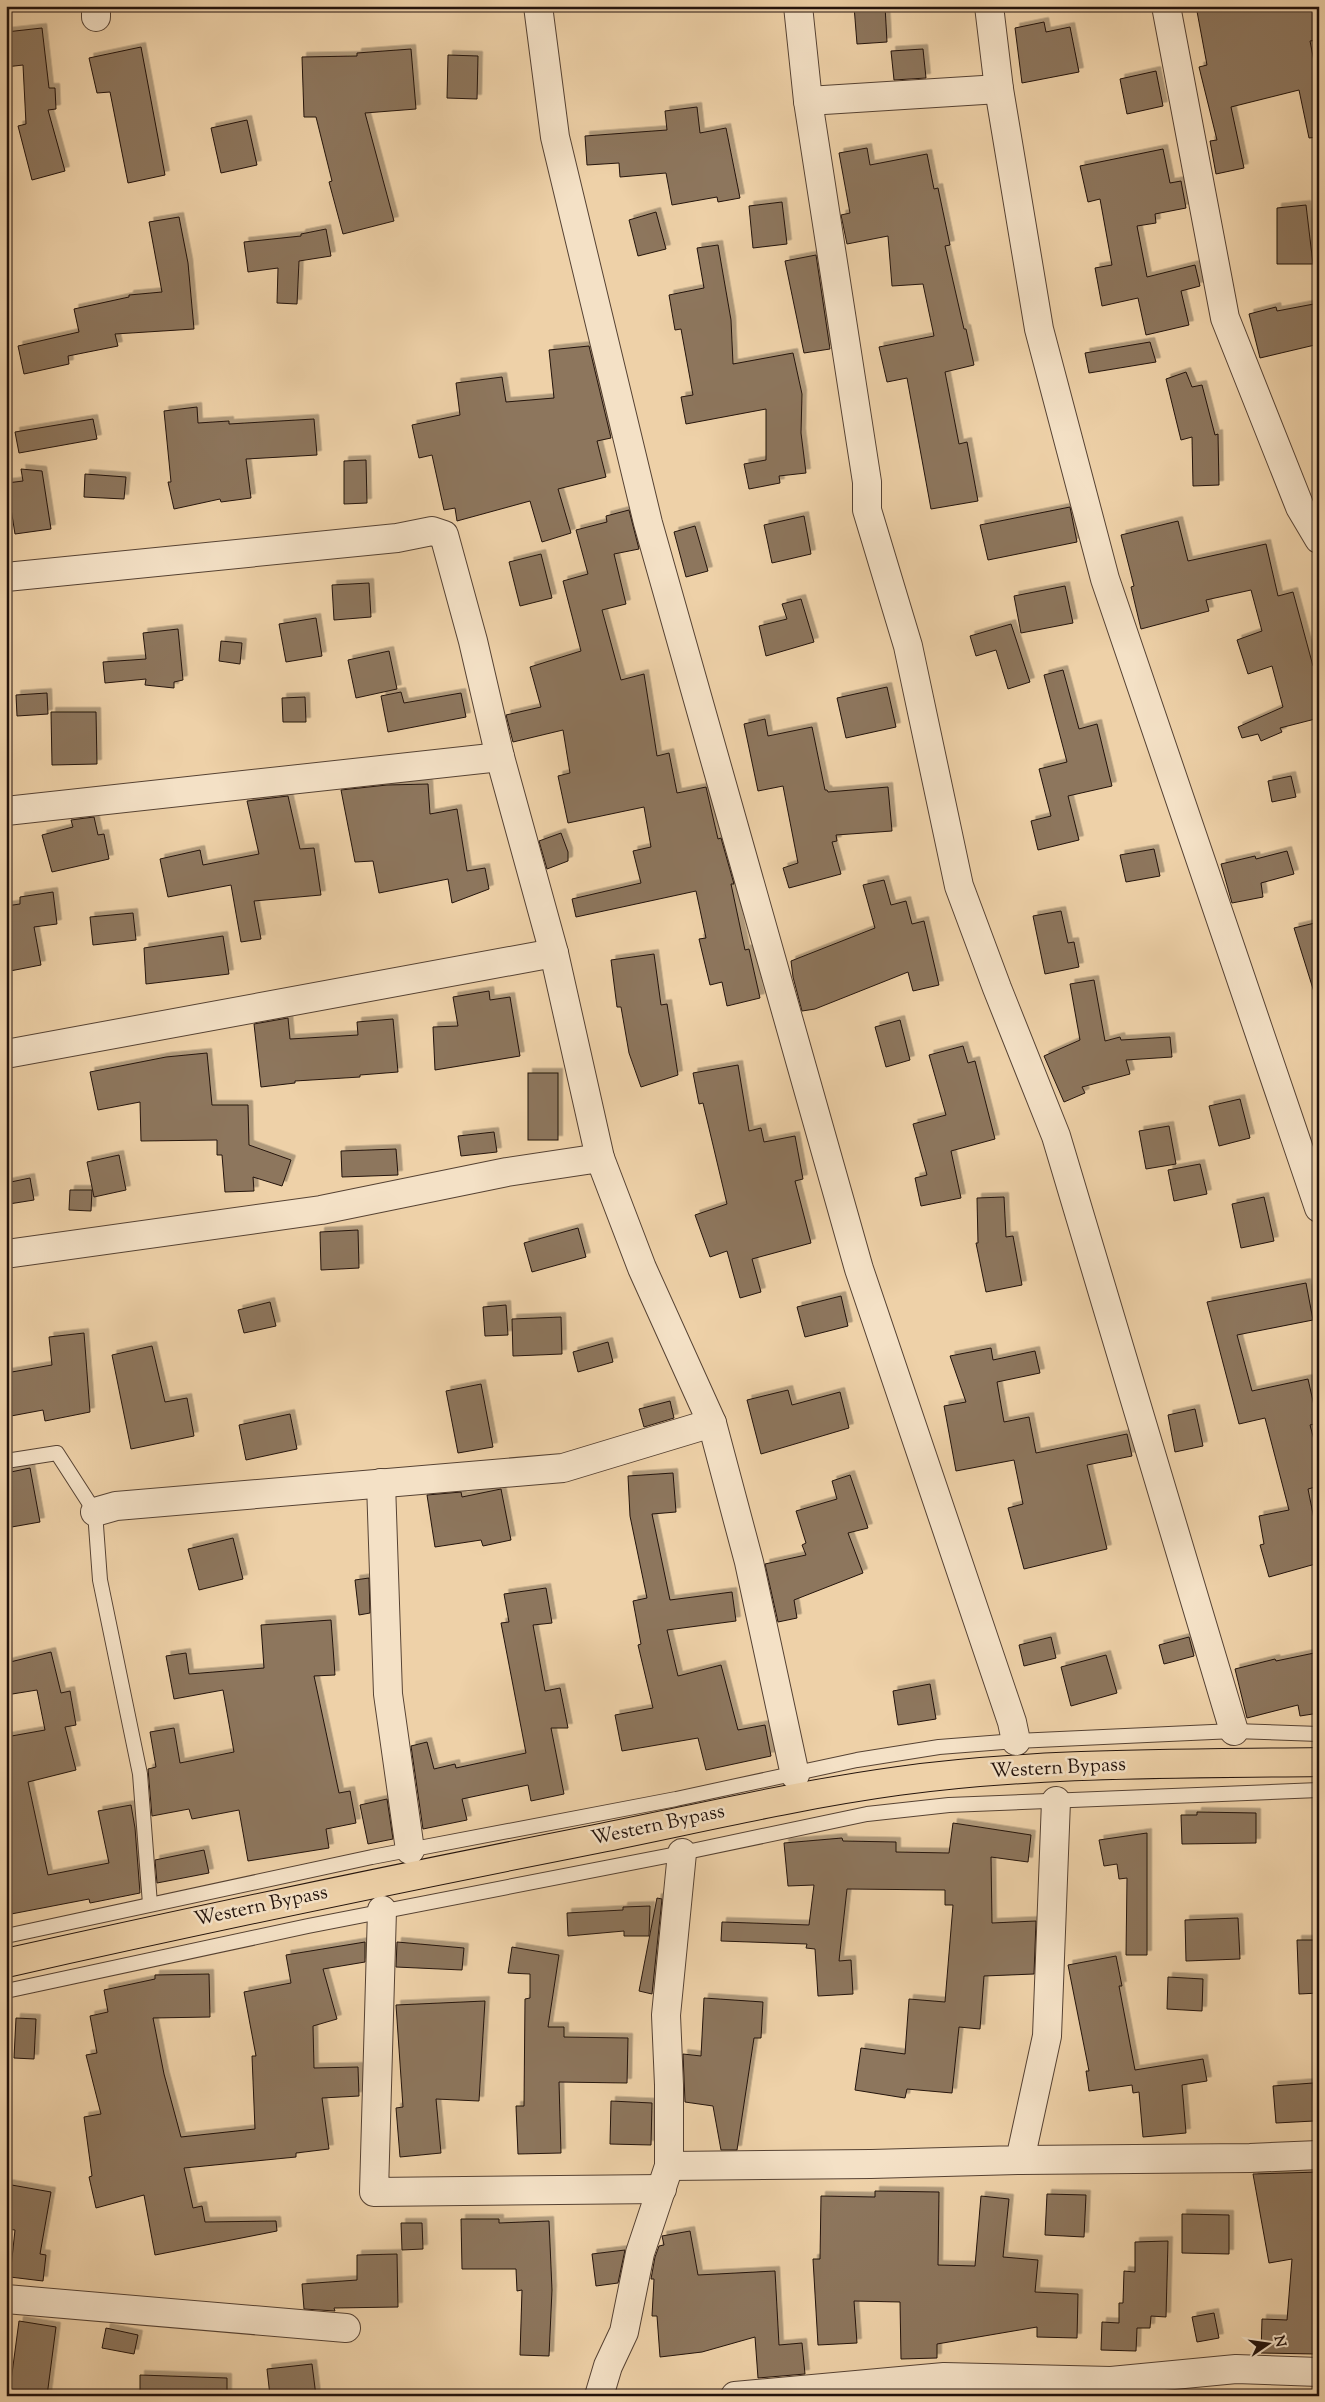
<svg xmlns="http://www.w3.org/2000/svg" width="1325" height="2402" viewBox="0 0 1325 2402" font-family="'Sorts Mill Goudy',serif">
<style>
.building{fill:#8d765d;stroke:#23130c;filter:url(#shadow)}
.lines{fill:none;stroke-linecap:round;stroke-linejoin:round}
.lane-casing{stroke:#564233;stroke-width:16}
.street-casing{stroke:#564233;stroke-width:30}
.primary-casing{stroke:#23130c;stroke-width:30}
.lane{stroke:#f4e1c6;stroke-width:14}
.street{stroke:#f4e1c6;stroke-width:28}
.primary{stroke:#eed1a8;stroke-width:28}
.labels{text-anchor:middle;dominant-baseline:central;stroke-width:5;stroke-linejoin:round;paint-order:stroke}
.street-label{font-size:20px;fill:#23130c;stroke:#f4e1c6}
</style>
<defs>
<filter id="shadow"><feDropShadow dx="4.5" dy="-4.5" stdDeviation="0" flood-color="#0004"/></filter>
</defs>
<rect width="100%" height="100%" fill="#eed1a8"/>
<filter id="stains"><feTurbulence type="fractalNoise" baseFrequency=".004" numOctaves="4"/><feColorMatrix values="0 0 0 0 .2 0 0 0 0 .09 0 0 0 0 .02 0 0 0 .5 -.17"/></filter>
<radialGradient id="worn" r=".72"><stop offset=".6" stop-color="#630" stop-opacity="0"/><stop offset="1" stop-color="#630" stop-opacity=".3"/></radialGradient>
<!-- building -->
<g class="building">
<polygon points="854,6 885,6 887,42 857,44"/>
<polygon points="1196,6 1315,6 1319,25 1319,40 1310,41 1319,87 1319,137 1309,138 1299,90 1231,107 1244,168 1216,174 1210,141 1217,140 1199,67 1207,65"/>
<polygon points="1044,22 1046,32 1070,27 1079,72 1022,83 1015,28"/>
<polygon points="42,28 49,88 55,88 56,109 48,110 65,171 32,180 18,126 26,124 23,65 6,67 6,32"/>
<polygon points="141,47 165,175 128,183 110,92 97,93 89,58"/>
<polygon points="411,49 416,109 365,113 394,221 343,234 329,182 332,181 316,117 304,117 302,57 357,56 357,53"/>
<polygon points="923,49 926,78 894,80 891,51"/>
<polygon points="448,55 478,56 477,99 447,98"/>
<polygon points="1156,71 1163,106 1127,114 1120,79"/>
<polygon points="697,107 700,133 726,128 740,198 718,202 717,197 672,205 666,173 620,177 619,163 587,165 585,136 667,130 665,111"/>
<polygon points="247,120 257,165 221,173 211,128"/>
<polygon points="867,148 870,165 927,154 934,189 938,188 950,245 945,246 964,329 966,329 974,365 945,372 959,444 967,442 978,501 931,509 907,378 887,382 879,347 934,336 923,284 892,286 888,236 847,244 841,215 850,213 839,153"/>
<polygon points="1163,149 1170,183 1181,181 1186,208 1155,214 1156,223 1137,226 1147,277 1195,265 1200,286 1181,291 1189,325 1146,335 1138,298 1102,306 1095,268 1112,265 1100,199 1088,202 1080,166"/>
<polygon points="782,202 787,244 753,248 749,206"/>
<polygon points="1306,205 1313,264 1277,264 1277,208"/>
<polygon points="656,212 666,249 638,256 629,220"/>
<polygon points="179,217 188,263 194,329 115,334 118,346 68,356 69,364 24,374 18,346 79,332 74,309 129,297 129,295 162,292 149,222"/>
<polygon points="326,229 331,256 299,261 297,304 277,303 278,268 248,272 244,242 301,236 301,234"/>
<polygon points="718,245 731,320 733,364 793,353 802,394 801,433 806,473 779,476 780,483 749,489 744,464 766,460 766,409 686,424 681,397 693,395 681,329 675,330 669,295 704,288 697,248"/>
<polygon points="816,255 830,349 804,353 785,261"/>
<polygon points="1319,303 1319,344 1260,358 1249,314 1276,307 1277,311"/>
<polygon points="1150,342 1156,362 1089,373 1085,353"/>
<polygon points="589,346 611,438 597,441 606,477 558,489 571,533 542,542 530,501 457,521 455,508 444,510 432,455 419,458 412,425 460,415 456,383 502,377 506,402 554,398 549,350"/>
<polygon points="1186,372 1192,387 1202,385 1215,435 1218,434 1219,485 1193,486 1192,437 1181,440 1166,379"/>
<polygon points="197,407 198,423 229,421 229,424 314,419 317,455 246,459 251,498 221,502 220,499 174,509 168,482 171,482 164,411"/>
<polygon points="93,419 97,439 19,453 15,432"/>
<polygon points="366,460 367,503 344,504 344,461"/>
<polygon points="21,469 42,471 51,529 15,534 7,483 23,481"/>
<polygon points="85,474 126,477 124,499 84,497"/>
<polygon points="1070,507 1077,542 988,560 980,525"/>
<polygon points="629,510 639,549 614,554 626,604 602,610 621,680 644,674 657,756 669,753 677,793 706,787 718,839 721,838 734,884 731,884 745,950 749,949 760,998 727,1006 722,982 710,985 699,939 706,938 696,891 576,917 572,899 641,883 633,851 651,847 644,807 568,823 558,776 570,773 563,730 513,742 506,715 541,707 530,667 581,651 563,581 588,574 576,530 607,522 606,516"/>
<polygon points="804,516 811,554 772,563 764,525"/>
<polygon points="1178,521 1188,561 1266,544 1278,596 1293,592 1313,666 1319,664 1319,718 1280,728 1282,732 1261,741 1258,734 1242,738 1238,727 1283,707 1272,666 1248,674 1237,640 1262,631 1251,590 1206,600 1209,611 1141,629 1131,587 1134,586 1121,535"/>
<polygon points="695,526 708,571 686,577 674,532"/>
<polygon points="541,554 552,598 520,606 509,562"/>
<polygon points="369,583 371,617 334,620 332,585"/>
<polygon points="1065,586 1073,623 1021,633 1014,596"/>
<polygon points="801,599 814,642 766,656 759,626 787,619 782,604"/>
<polygon points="316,618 322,656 286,662 279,624"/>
<polygon points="1011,624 1030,682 1008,689 996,650 976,656 970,636"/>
<polygon points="178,629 183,680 174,682 174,688 145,685 146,679 105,683 103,662 146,659 143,633"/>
<polygon points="221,641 242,643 240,664 219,661"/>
<polygon points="389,651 397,689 356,698 348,660"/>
<polygon points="1063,670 1079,729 1097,724 1112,786 1068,796 1079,840 1038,850 1031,821 1051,816 1039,769 1067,762 1044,675"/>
<polygon points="887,687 896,727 846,738 837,698"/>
<polygon points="401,692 404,703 461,693 466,717 388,732 381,696"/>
<polygon points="47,693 48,714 17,716 16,695"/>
<polygon points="305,697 306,722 283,722 282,698"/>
<polygon points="51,712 96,712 97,764 52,765"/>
<polygon points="765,719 768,736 812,727 825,790 827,790 828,792 888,787 892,831 836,835 837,841 832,842 841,874 789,888 783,868 798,863 783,786 758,791 744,724"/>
<polygon points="1291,776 1296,797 1272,802 1268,781"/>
<polygon points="428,784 430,814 457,809 467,871 485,868 489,889 452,903 448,879 379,893 373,861 355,862 341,790 387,785"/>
<polygon points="288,796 300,849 314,848 321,895 254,901 261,939 241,942 231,885 168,897 160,859 200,850 203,865 259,854 247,801"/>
<polygon points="94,817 98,835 104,834 109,859 52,872 42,835 73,827 71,820"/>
<polygon points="561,833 568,852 568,861 547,869 539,841"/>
<polygon points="1154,849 1160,876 1126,882 1120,855"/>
<polygon points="1287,851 1294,874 1261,883 1263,897 1232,903 1221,864 1255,856 1256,859"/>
<polygon points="884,880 891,905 906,901 912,924 924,921 939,985 913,991 908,972 815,1009 802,1011 793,977 791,961 875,928 863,885"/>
<polygon points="53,892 57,924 34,927 41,965 10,971 6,948 6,906 20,904 20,897"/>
<polygon points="1061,911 1068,943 1074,942 1079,967 1045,974 1033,916"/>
<polygon points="133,913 136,940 93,945 90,917"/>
<polygon points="1319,922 1319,991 1314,992 1294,928"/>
<polygon points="223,936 229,974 146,984 144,948"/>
<polygon points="654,954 661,1005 667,1004 678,1075 641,1087 629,1053 621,1007 617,1007 611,960"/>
<polygon points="1094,980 1105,1041 1120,1037 1121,1040 1170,1037 1172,1057 1126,1060 1130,1074 1082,1087 1085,1093 1064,1102 1044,1056 1080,1040 1070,984"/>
<polygon points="489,991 490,1000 510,997 520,1056 435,1070 433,1027 458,1026 453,997"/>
<polygon points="288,1018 290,1039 358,1035 357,1022 393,1019 398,1072 360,1075 360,1077 295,1081 295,1083 261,1087 254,1024"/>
<polygon points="900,1020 910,1060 886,1067 875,1027"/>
<polygon points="963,1046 968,1063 975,1061 995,1139 951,1151 961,1198 921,1206 915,1178 927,1175 913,1124 946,1115 929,1055"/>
<polygon points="207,1053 212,1105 248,1105 249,1145 291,1160 282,1186 253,1177 254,1191 225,1192 222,1155 217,1155 217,1140 141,1141 140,1102 98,1110 90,1072 166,1057"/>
<polygon points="738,1065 749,1131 761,1128 764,1142 795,1136 803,1179 795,1181 811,1243 752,1259 761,1292 740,1298 727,1251 710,1257 695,1215 727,1204 703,1103 699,1104 693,1073"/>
<rect x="528" y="1073" width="30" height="67"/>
<polygon points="1240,1099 1250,1138 1219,1146 1209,1106"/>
<polygon points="1169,1126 1176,1164 1146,1169 1139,1131"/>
<polygon points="494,1132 497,1152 461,1156 458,1136"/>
<polygon points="396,1149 398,1175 342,1177 341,1151"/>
<polygon points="119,1155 126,1190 94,1197 87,1162"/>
<polygon points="1200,1164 1207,1194 1174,1201 1168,1170"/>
<polygon points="30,1178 34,1200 9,1204 6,1183"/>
<polygon points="70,1190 92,1190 91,1211 69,1210"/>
<polygon points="1004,1197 1006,1237 1013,1236 1022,1285 986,1292 976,1243 978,1243 977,1198"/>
<polygon points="1264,1197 1274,1241 1241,1248 1232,1204"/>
<polygon points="578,1228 586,1257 532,1272 524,1243"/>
<polygon points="358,1230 359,1268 321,1270 320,1232"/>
<polygon points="1306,1283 1313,1320 1237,1335 1252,1391 1308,1379 1318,1423 1310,1425 1319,1458 1319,1486 1308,1489 1319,1544 1319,1563 1269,1577 1260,1545 1264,1544 1259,1516 1289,1510 1265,1418 1239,1424 1207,1302"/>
<polygon points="841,1296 848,1326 805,1337 797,1307"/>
<polygon points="270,1302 276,1326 244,1333 238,1310"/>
<polygon points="506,1305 508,1335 485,1336 483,1307"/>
<polygon points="561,1317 562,1354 513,1356 512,1319"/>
<polygon points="84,1333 90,1412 45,1421 43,1410 11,1416 6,1393 6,1373 52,1365 49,1337"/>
<polygon points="608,1342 613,1362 578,1372 573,1352"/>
<polygon points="152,1346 165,1402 187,1398 194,1436 131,1449 112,1355"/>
<polygon points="991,1348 993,1360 1035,1351 1040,1373 997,1382 1004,1422 1029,1417 1036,1453 1127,1434 1132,1456 1087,1465 1107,1549 1024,1569 1008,1508 1023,1504 1014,1460 956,1471 944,1406 966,1402 950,1356"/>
<polygon points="481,1384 493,1447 458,1453 446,1391"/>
<polygon points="788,1390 792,1405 840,1392 849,1428 761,1454 747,1400"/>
<polygon points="670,1401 674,1418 644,1427 639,1409"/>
<polygon points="1195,1409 1203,1446 1175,1452 1168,1415"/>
<polygon points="290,1414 297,1449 246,1460 239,1425"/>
<polygon points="30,1468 40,1522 6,1528 6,1473"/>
<polygon points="673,1473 676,1512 652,1514 670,1600 732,1592 736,1621 667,1630 678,1676 721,1665 738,1730 765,1725 771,1756 706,1770 698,1738 622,1751 615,1715 653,1708 638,1645 641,1644 633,1601 647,1598 630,1516 628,1476"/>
<polygon points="850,1475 868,1528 848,1533 863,1573 794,1600 797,1618 778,1622 765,1564 806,1555 802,1545 806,1543 796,1511 837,1499 832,1481"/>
<polygon points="501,1489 511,1540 483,1546 481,1540 435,1547 427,1495 461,1492 462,1497"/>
<polygon points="233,1538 243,1579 199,1590 188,1549"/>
<polygon points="369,1578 370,1613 359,1615 355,1580"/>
<polygon points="546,1588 552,1623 533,1625 545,1691 560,1688 568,1728 551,1728 564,1794 531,1801 528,1785 462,1799 467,1820 423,1829 411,1746 427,1742 434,1769 455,1764 456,1768 526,1753 501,1623 509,1622 504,1594"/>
<polygon points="331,1620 335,1675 314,1676 339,1793 350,1791 356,1823 326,1829 329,1848 248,1861 239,1810 192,1819 189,1809 152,1816 148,1769 156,1767 150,1732 174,1728 180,1763 234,1752 223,1690 174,1699 166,1656 186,1653 189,1674 264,1668 261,1625"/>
<polygon points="1051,1637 1056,1658 1024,1666 1019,1645"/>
<polygon points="1189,1637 1194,1656 1164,1664 1159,1645"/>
<polygon points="51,1652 61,1693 70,1691 76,1725 65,1727 76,1770 28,1782 48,1875 109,1863 98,1811 131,1805 135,1828 140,1893 90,1903 89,1899 6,1915 6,1737 45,1730 37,1690 6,1695 6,1663"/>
<polygon points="1319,1652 1319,1713 1300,1716 1298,1705 1247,1718 1235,1669 1275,1659 1276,1661"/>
<polygon points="1106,1655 1117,1693 1071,1706 1061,1667"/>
<polygon points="930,1684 936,1719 898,1725 893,1691"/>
<polygon points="387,1799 393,1839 368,1844 360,1805"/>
<polygon points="1197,1812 1256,1813 1256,1843 1182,1844 1181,1815 1197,1815"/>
<polygon points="953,1823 1031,1835 1028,1862 991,1857 992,1923 1036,1921 1034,1974 984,1976 980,2029 959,2027 952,2093 907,2089 905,2098 855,2090 861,2048 905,2054 909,1999 945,2002 953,1905 945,1905 945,1890 847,1889 839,1961 851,1960 853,1994 818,1996 815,1949 806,1948 807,1944 721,1941 722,1922 809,1925 814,1885 788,1886 784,1843 842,1838 843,1841 896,1842 896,1852 949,1853"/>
<polygon points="1147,1833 1147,1955 1126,1955 1127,1878 1119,1879 1117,1864 1104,1866 1099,1840"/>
<polygon points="204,1850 209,1873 157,1883 155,1860"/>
<polygon points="657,1898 662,1899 652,1994 639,1991"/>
<polygon points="650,1906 649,1936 624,1936 624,1931 568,1936 567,1913 623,1910 623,1907"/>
<polygon points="1238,1918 1240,1959 1186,1961 1185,1920"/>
<polygon points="1297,1940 1319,1940 1319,1993 1299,1994"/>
<polygon points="365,1942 365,1962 323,1969 337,2019 313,2026 314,2068 358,2067 359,2096 322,2098 329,2149 296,2153 296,2157 184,2168 193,2208 202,2206 205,2222 276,2221 277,2231 155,2255 144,2195 96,2208 89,2177 92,2176 84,2117 101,2114 86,2055 97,2053 90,2016 108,2012 104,1990 155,1979 155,1975 209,1974 210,2017 153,2018 164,2074 181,2137 255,2129 252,2056 256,2056 244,1992 291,1983 286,1955"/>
<polygon points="397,1942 464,1948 462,1970 396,1967"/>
<polygon points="512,1947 559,1955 548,2027 564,2027 564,2037 628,2038 627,2083 559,2082 561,2153 518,2154 516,2106 524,2106 525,1999 530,1998 530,1974 508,1973"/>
<polygon points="1116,1956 1122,1986 1119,1986 1135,2070 1203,2059 1207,2081 1182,2085 1186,2133 1143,2137 1139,2092 1133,2093 1132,2085 1089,2091 1086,2071 1089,2071 1068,1965"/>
<polygon points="1168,1977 1203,1979 1202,2011 1167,2009"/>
<polygon points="704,1998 763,2002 761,2038 754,2038 737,2150 721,2150 713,2106 685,2102 683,2054 701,2056"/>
<polygon points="485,2001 479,2101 436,2099 441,2153 400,2157 396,2108 403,2107 396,2005"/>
<polygon points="16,2018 36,2019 34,2059 14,2058"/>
<polygon points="1313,2083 1314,2121 1276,2123 1273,2086"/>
<polygon points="611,2101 652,2103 651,2145 610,2144"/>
<polygon points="1319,2172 1319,2293 1316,2293 1315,2354 1261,2353 1262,2319 1287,2320 1292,2259 1269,2263 1253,2174"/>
<polygon points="6,2184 51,2192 40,2254 46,2255 43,2281 10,2277 15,2230 6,2229"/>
<polygon points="875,2191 939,2192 938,2265 975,2266 981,2196 1009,2199 1003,2257 1038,2260 1035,2292 1078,2294 1077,2338 1037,2337 1037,2327 937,2344 937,2358 901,2359 900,2302 854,2301 857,2343 818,2345 813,2259 820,2259 821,2196 875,2197"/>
<polygon points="1047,2194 1086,2195 1084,2237 1045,2235"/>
<polygon points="1182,2214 1229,2215 1229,2254 1182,2253"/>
<polygon points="461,2219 499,2219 499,2223 549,2221 552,2290 549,2356 520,2355 522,2290 517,2291 516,2269 462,2269"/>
<polygon points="401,2223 422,2223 423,2249 402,2250"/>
<polygon points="690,2231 698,2275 775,2271 779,2345 802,2343 805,2374 758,2378 755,2337 702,2352 660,2357 657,2316 652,2316 654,2279 651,2279 655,2257 659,2246 664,2245 662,2236"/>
<polygon points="1168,2241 1166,2317 1151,2316 1150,2328 1137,2328 1136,2351 1101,2350 1102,2322 1119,2323 1119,2303 1123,2303 1124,2271 1135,2272 1135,2242"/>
<polygon points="625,2250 618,2283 596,2286 592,2254"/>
<polygon points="397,2254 398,2307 334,2308 335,2311 304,2309 302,2284 357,2280 357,2255"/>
<polygon points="1214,2313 1219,2338 1197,2342 1192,2317"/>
<polygon points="19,2321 56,2327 47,2396 9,2396"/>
<polygon points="106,2328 138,2335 134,2354 102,2348"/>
<polygon points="312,2364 316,2396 270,2396 267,2369"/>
<polygon points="140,2375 227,2378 227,2396 140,2396"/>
</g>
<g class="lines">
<!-- lane casing -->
<g class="lane-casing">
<g id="lane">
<polyline points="6,1461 57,1453 95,1512 100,1580 140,1774 150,1904"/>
<polyline points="6,1936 372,1857 676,1799 857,1760 939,1747 1016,1741 1234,1731 1319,1734"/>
<polyline points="6,1991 308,1926 682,1853 867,1814 949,1805 1319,1790"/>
</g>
</g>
<!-- street casing -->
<g class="street-casing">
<g id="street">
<polyline points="538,6 555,137 648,523 859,1269 1012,1722 1016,1741"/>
<polyline points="798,6 808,101 867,482 867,510 908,646 959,886 997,988 1056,1136 1234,1731"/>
<polyline points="989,6 999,89 1039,329 1105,579 1319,1208"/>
<polyline points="1166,6 1225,318 1300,507 1319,539"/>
<polyline points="96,17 96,6"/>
<polyline points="808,101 999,89"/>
<polyline points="6,577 397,538 432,531 444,535 473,641 500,757 554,953 600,1158"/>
<polyline points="6,811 500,757"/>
<polyline points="6,1054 554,953"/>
<polyline points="6,1254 321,1210 507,1172 600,1158 642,1268 712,1423 749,1562 795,1775"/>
<polyline points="381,1483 388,1694 410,1850"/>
<polyline points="95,1512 116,1506 563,1468 712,1423"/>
<polyline points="382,1910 374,2192 662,2189"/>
<polyline points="1020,2160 1250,2158 1319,2155"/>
<polyline points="669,2166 871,2164 1020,2160 1047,2036 1056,1801"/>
<polyline points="6,2299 346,2328"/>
<polyline points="599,2396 608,2366 624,2332 640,2253 669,2166 669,2085 666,2015 682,1853"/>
<polyline points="735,2396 944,2377 1111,2381 1236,2369 1319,2372"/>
</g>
</g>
<!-- primary casing -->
<g class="primary-casing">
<path id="primary" d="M6,1963C202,1919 399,1878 596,1839C696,1819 796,1795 898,1781C1037,1762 1179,1764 1319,1762"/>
</g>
<!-- lane -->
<use href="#lane" class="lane"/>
<!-- street -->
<use href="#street" class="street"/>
<!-- primary -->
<use href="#primary" class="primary"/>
</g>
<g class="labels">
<!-- street labels -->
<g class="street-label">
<text transform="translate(1058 1769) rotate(-3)">Western Bypass</text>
<text transform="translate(658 1826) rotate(-12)">Western Bypass</text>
<text transform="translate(261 1907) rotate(-12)">Western Bypass</text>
</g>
</g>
<!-- margin -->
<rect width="1325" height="2402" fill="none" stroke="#eed1a8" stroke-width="25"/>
<rect x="8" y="8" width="1310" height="2387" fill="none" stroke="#23130c" stroke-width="2.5"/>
<rect x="12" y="12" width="1300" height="2377" fill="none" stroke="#23130c"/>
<!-- north arrow -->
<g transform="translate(1268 2344) rotate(77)" stroke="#f4e1c6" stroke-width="4" paint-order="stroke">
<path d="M0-4L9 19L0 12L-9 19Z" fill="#23130c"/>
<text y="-8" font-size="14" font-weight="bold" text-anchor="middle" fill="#23130c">N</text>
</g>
<rect width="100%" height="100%" filter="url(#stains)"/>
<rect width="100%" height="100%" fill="url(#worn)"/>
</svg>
